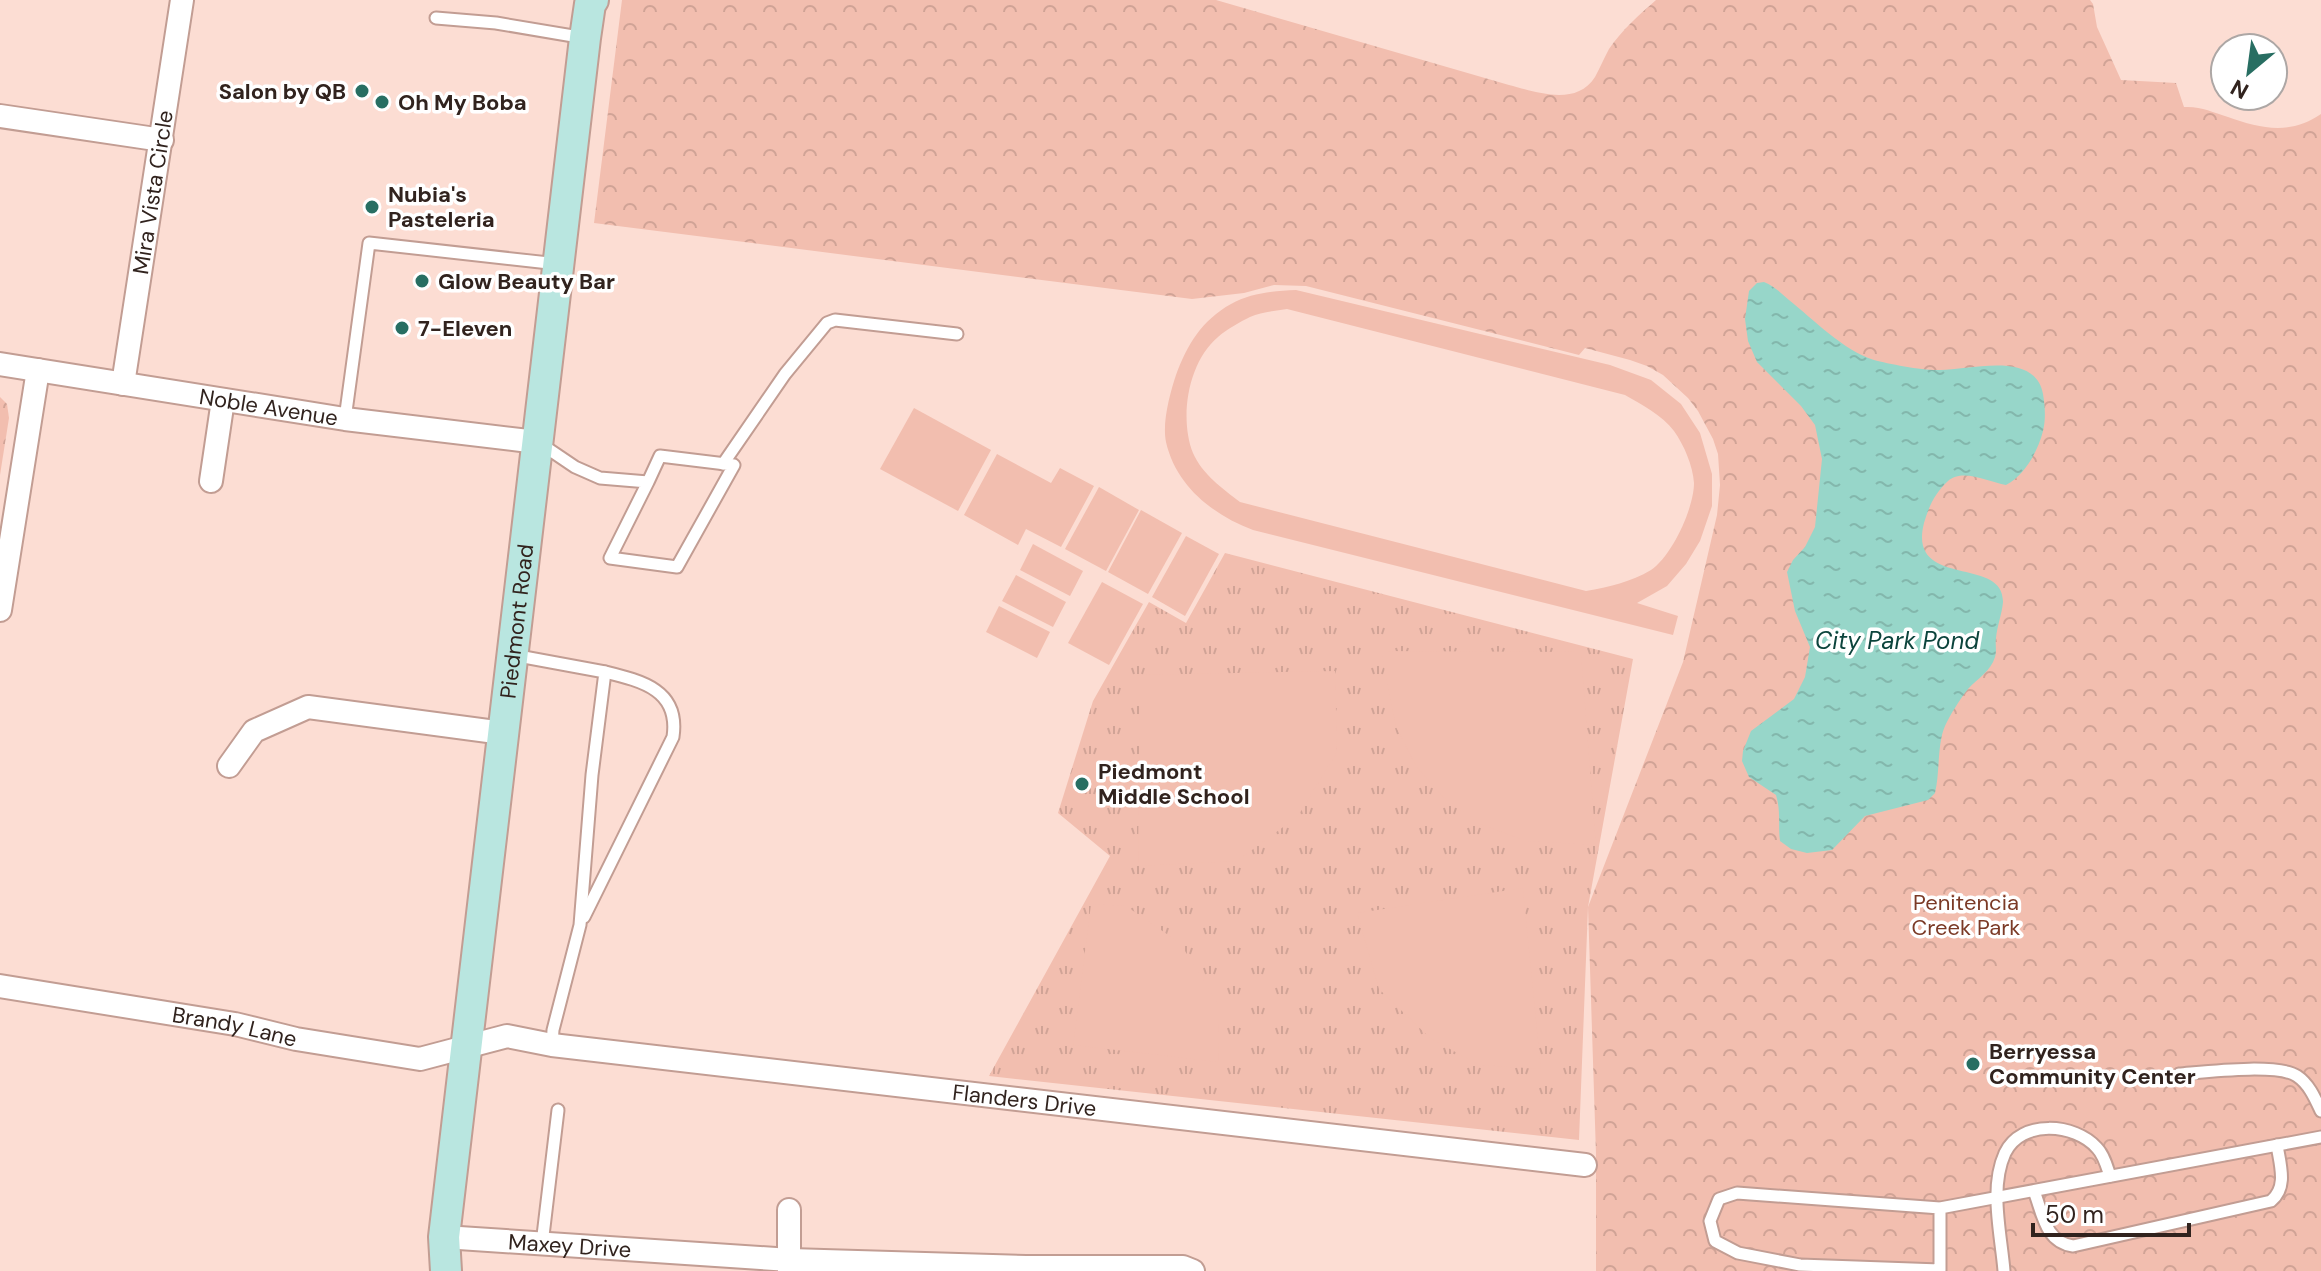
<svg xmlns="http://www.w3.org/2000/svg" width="2321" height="1271" viewBox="0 0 2321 1271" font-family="'DM Sans',sans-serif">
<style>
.grass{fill:url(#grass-tufts)}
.forest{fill:url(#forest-crowns)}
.garden{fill:#f2beaf;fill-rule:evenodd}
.water{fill:url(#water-ripples)}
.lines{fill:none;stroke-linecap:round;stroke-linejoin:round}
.lane-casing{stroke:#c29d93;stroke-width:15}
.street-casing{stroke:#c29d93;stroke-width:26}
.secondary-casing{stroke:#c29d93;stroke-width:34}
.lane{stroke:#fff;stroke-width:11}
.street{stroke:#fff;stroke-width:22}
.secondary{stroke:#b9e6e0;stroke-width:30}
.poi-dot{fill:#286e62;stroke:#fff;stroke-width:3}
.labels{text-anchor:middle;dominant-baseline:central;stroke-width:7;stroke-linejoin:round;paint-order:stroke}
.poi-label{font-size:22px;font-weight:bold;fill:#31231e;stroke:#fff;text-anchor:start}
.street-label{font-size:22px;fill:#31231e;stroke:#fff}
.park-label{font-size:22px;fill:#7b3a26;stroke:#fff}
.water-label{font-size:24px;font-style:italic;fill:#0c443c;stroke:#fff}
</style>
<defs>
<pattern id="grass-tufts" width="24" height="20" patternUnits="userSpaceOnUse" patternTransform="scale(2)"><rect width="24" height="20" fill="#f2beaf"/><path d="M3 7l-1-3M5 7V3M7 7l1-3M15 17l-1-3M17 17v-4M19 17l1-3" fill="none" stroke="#d0a396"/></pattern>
<pattern id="forest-crowns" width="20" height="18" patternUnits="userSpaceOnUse" patternTransform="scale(2)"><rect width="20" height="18" fill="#f2beaf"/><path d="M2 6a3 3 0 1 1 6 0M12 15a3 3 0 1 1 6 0" fill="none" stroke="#d0a396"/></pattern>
<pattern id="water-ripples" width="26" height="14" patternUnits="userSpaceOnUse" patternTransform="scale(2)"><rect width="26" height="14" fill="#97d6c9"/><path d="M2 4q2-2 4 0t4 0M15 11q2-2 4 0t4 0" fill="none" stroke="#83b7ac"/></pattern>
</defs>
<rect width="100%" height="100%" fill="#fcddd3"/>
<!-- grass -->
<polygon class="grass" points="1225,553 1633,659 1588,907 1579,1140 989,1076 1110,856 1058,813 1093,701 1149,602 1186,623"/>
<!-- forest -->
<g class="forest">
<path d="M622,0H1216L1509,85C1536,92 1576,107 1595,77C1600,68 1604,58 1609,49C1622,30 1639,15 1656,0H2090L2093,4L2097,27L2121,80L2176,83L2184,107C2201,106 2212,112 2228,117C2261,129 2291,135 2321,114V1271H1596V1154L1588,907L1683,662L1717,515L1720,485L1718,454L1713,439L1698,411L1688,398L1663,375L1647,366L1630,360L1585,348L1579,355L1306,286L1274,285L1244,293L1192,299L594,223Z"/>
<polygon points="0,397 7,404 9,418 0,475"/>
</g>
<!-- garden -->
<g class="garden">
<path d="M1296,290L1610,365L1651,380L1681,404L1700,433L1712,474V506L1700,541L1686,564L1667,586L1637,603L1678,616L1673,635L1253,530C1213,515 1176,486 1166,442C1162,423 1170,393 1176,375C1187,345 1202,320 1231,304C1251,293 1274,291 1296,290ZM1287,309L1625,395C1642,405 1662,415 1674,431C1684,445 1693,466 1694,483C1694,508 1672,556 1651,570C1631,582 1609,587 1586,591L1240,502C1223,489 1202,474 1193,453C1179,418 1188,362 1218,337C1227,329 1240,322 1250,317C1261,312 1275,311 1287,309Z"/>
<polygon points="914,408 991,450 958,511 880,469"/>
<polygon points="997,454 1051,483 1060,468 1094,486 1061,547 1026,529 1018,545 964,515"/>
<polygon points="1099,487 1139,510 1106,571 1065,549"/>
<polygon points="1141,510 1182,533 1148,594 1108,572"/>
<polygon points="1186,536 1219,554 1185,616 1152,597"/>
<polygon points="1033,544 1083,571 1070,596 1020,570"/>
<polygon points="1016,575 1066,602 1053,627 1002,601"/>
<polygon points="1102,582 1143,604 1109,665 1068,643"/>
<polygon points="999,606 1050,632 1037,658 986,632"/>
<polygon points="1381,651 1581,652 1596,845 1526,841 1480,824 1444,798 1416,766 1396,727"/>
<polygon points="1335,671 1337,752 1298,816 1237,861 1138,866 1140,675"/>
<polygon points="1523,888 1541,1069 1479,1065 1430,1038 1379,989 1357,913"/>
<polygon points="1091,904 1126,906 1180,943 1218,1004 1219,1062 1073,1045"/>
</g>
<!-- water -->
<path class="water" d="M1764,282C1774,286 1781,293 1789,300C1813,319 1844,351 1874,360C1889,364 1925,371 1940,370C1970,370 2035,350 2043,394C2045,406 2046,419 2043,431C2038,451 2025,475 2006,485C1988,482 1963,468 1948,481C1935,493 1929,506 1924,523C1907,590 2004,555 2003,602C2002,614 1997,626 1996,638C1995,644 1997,651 1995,657C1991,671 1977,679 1968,689C1960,699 1950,715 1945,726C1937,744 1940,773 1935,793L1928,800L1865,816L1832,850L1807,853L1791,849L1780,841C1778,825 1781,811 1776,795L1749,777L1742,761L1743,751L1751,731L1794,699L1805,677L1810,647L1795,611L1787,572L1793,560L1805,547L1815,527L1822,459L1815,425L1801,406L1757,362L1748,341L1745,319L1749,291L1757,283Z"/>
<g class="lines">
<!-- lane casing -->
<g class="lane-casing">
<g id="lane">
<polyline points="436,18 496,23 585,38"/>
<polyline points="345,419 369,243 558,264"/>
<polyline points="541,444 575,467 600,478 648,482 610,558 677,567 734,465 660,456 648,482"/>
<polyline points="723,464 785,374 827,323 835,320 957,334"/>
<polyline points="513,655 605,672 592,775 580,925 553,1030 552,1045"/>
<path d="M584,917L673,737C680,690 642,681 605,672"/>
<path d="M2179,1074C2204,1072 2278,1063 2297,1076C2309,1084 2315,1098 2321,1111"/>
<path d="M2034,1191C2043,1214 2045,1242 2073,1246L2271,1201C2288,1187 2280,1165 2277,1145"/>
<polyline points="1940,1208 1940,1270 1800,1265 1738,1253 1715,1241 1710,1221 1719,1199 1737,1193 1940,1208 2321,1137"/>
<polyline points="542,1244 558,1110"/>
<path d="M2004,1271C2001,1234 1989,1188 2005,1153C2021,1119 2075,1123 2097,1148C2104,1155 2107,1167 2110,1176"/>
</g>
</g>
<!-- street casing -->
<g class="street-casing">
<g id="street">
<polyline points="0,116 162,140"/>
<path id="s1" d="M0,364L345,419L537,442"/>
<path id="s2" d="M123,384L182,0"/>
<polyline points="211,481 223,400"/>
<polyline points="0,610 38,370"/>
<polyline points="229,766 254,731 308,707 503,733"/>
<path id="s3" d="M0,986L235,1024L296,1039L420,1059L507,1036L552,1045L1585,1165"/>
<polyline points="789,1210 789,1271"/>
<path id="s4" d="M444,1237L790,1260L1026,1267H1183L1193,1271"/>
</g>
</g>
<!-- secondary casing -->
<g class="secondary-casing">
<g id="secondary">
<path id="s5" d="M446,1271L444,1237L585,38L590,4L593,0"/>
</g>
</g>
<!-- lane -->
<use href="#lane" class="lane"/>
<!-- street -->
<use href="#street" class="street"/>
<!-- secondary -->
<use href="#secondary" class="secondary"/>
</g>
<!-- markers -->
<g class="poi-dot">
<circle cx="362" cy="91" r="8"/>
<circle cx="382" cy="102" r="8"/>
<circle cx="372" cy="207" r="8"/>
<circle cx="422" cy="281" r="8"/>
<circle cx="402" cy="328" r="8"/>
<circle cx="1082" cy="784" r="8"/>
<circle cx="1973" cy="1064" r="8"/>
</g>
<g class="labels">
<!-- poi labels -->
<g class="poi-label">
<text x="346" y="91" text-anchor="end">Salon by QB</text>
<text x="398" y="102">Oh My Boba</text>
<text x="388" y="194">Nubia's<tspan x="388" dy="25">Pasteleria</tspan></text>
<text x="438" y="281">Glow Beauty Bar</text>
<text x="418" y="328">7-Eleven</text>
<text x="1098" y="771">Piedmont<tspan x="1098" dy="25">Middle School</tspan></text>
<text x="1989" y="1051">Berryessa<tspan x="1989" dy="25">Community Center</tspan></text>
</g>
<!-- street labels -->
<g class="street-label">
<text stroke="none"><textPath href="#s2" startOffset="194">Mira Vista Circle</textPath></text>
<text stroke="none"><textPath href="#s1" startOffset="272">Noble Avenue</textPath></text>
<text stroke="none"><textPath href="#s5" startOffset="654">Piedmont Road</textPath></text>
<text stroke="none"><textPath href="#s3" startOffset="238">Brandy Lane</textPath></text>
<text stroke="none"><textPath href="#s3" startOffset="1038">Flanders Drive</textPath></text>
<text stroke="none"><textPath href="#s4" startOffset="126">Maxey Drive</textPath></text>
</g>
<!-- park labels -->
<g class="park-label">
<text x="1966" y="902">Penitencia<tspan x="1966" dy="25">Creek Park</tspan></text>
</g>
<!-- water labels -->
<g class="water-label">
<text x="1897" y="640">City Park Pond</text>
</g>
</g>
<!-- north arrow -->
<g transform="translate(2249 72) rotate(209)"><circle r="38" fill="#ffffff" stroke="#ada7a5" stroke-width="2"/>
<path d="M0-6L14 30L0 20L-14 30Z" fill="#286e62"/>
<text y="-12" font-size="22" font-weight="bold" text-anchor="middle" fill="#31231e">N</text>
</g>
<!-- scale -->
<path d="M2033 1223v12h156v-12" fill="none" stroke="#31231e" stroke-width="4"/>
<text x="2045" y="1223" font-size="24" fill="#31231e" stroke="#ffffff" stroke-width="6" paint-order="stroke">50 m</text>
</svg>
